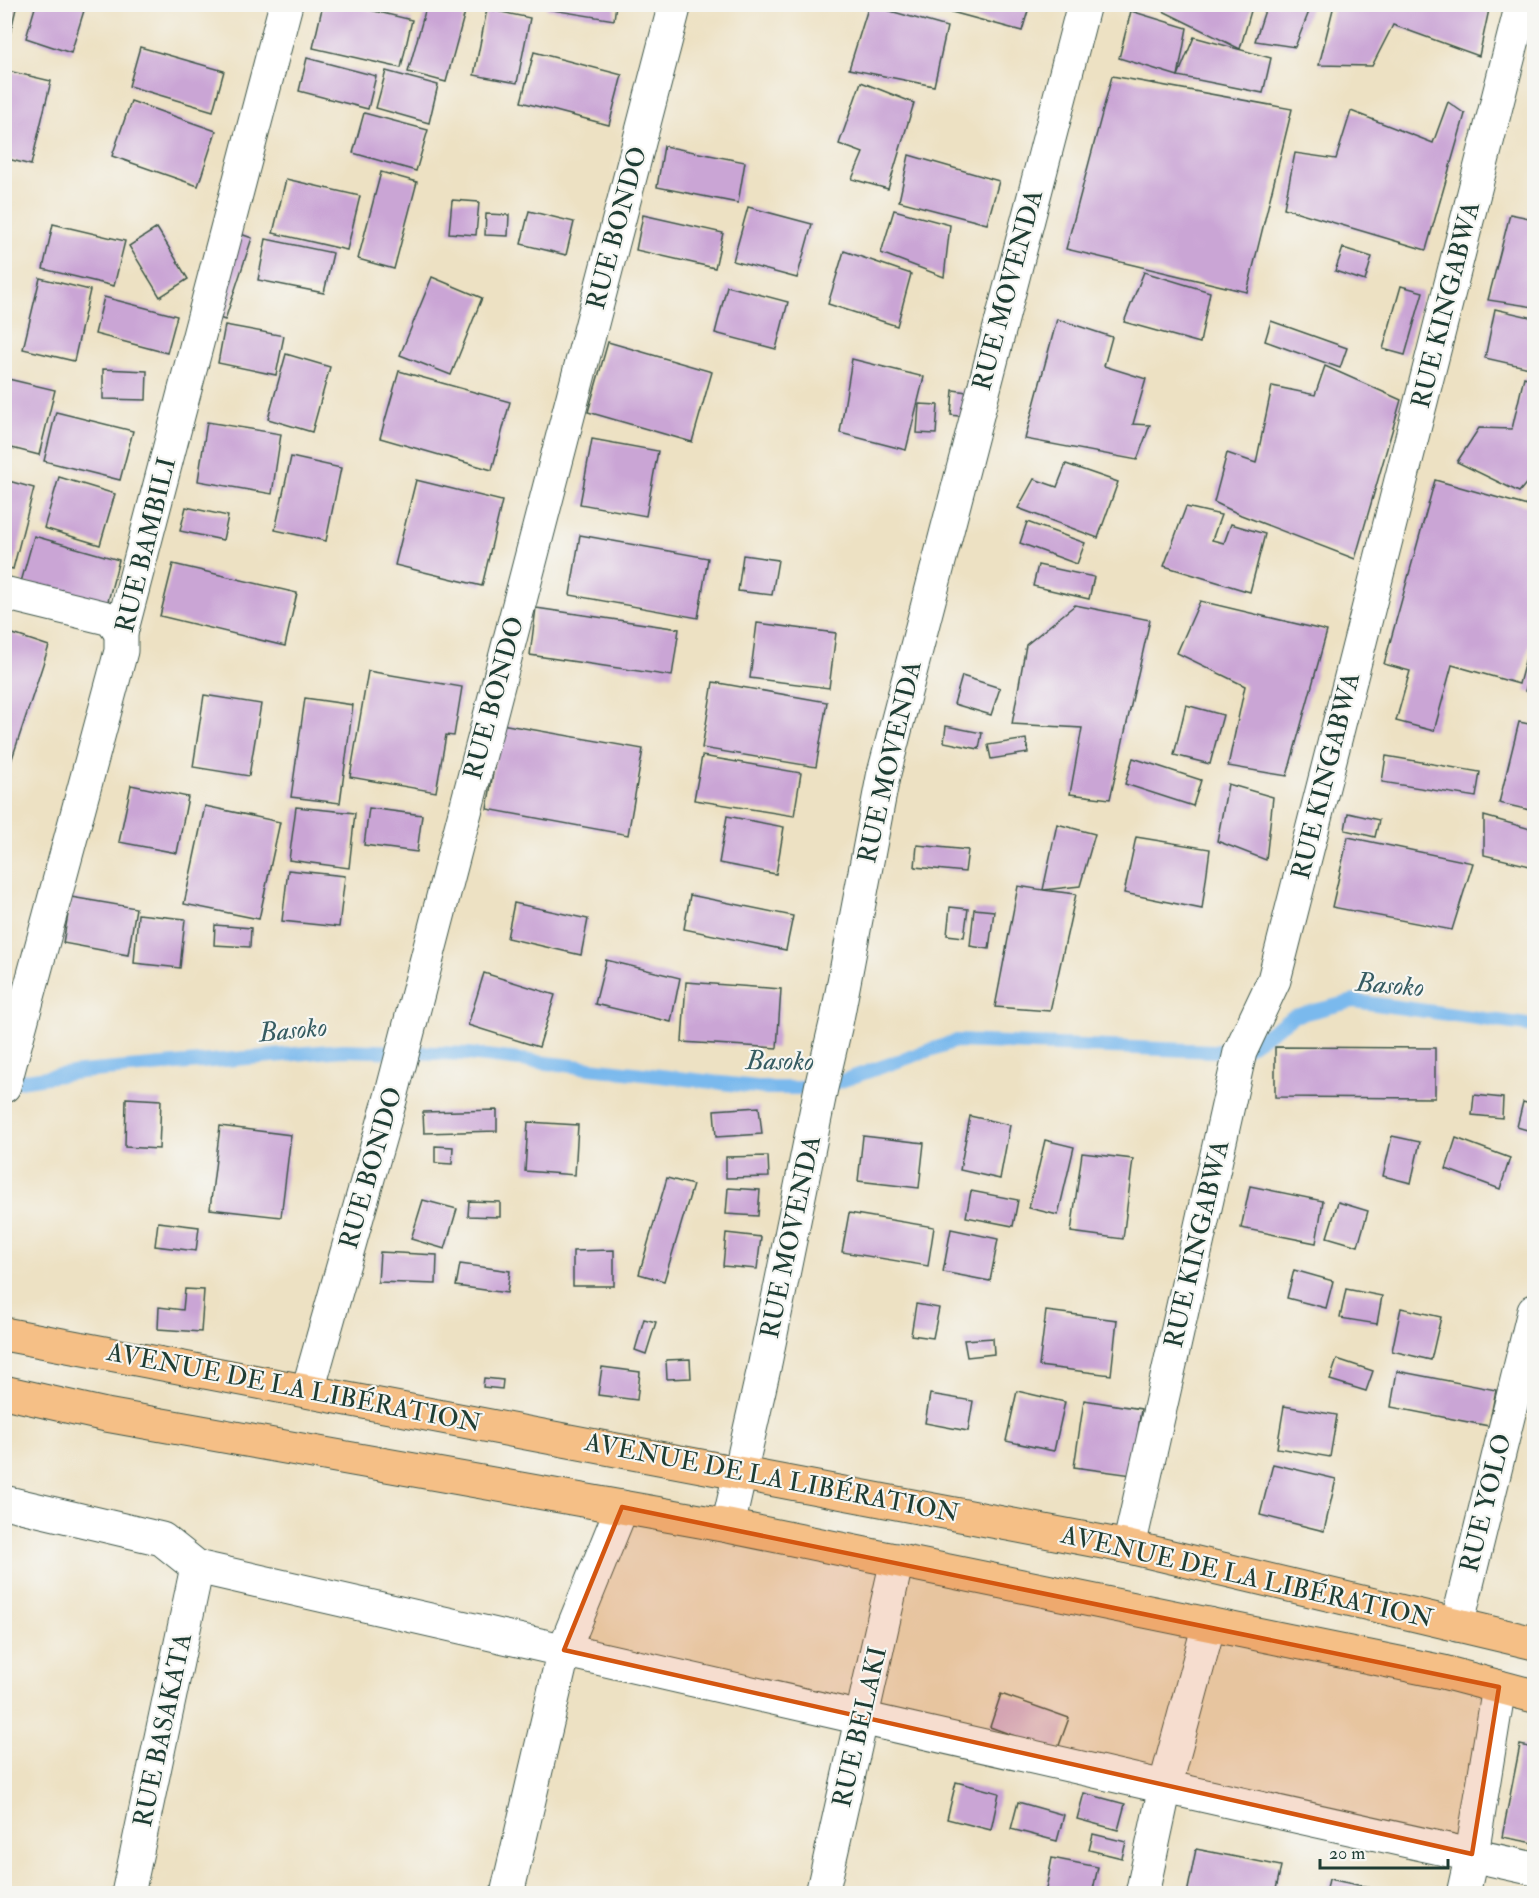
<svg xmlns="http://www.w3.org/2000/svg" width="1539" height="1898" viewBox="0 0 1539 1898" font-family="'IM FELL Double Pica',serif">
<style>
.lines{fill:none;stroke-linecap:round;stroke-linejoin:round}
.stream{stroke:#7ab9ed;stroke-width:14}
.building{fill:#caa5d5}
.minor-casing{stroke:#3e5649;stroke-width:35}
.highway-casing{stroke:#3e5649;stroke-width:35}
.minor{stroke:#fff;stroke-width:33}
.highway{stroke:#f5bf86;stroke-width:33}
.marked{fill:#d45610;fill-opacity:0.2;stroke:#d45610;stroke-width:4.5;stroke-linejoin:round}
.labels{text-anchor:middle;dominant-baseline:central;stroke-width:4.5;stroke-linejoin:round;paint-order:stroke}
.street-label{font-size:26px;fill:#1f3d34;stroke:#f6f6f2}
.water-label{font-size:27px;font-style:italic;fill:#365c62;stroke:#f6f6f2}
</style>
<rect width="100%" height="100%" fill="#f6f6f2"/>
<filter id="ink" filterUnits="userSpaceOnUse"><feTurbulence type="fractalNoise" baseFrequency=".0167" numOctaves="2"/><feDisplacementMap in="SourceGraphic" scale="12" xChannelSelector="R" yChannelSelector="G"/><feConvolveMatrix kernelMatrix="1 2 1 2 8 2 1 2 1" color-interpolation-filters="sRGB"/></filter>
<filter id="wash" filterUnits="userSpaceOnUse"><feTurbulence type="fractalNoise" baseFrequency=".008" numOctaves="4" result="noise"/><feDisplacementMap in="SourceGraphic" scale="24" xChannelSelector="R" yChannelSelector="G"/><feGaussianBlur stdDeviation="1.35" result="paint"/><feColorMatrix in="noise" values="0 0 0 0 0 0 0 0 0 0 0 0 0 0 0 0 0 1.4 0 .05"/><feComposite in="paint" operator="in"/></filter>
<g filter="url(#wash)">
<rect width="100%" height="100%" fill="#ede1c3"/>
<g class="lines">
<!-- stream -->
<polyline class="stream" points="6,1083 80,1072 343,1050 468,1054 765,1088 821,1088 956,1041 1240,1052 1294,1016 1354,1001 1534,1026"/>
</g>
<g id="blocks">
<!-- building -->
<g class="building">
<polygon points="4,4 17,4 5,56 4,56"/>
<polygon points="36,4 86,4 71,53 26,38"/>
<polygon points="323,4 345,4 412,20 401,68 313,48"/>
<polygon points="427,4 437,4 465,12 446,82 408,72"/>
<polygon points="547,4 616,4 614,20 546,9"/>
<polygon points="922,4 1030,4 1022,31"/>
<polygon points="1158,4 1253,4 1240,49 1157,8"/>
<polygon points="1267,4 1312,4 1295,47 1255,41"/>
<polygon points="869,5 947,27 934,86 849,69"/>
<polygon points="1334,5 1490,5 1479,56 1393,25 1372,66 1319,65"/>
<polygon points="487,9 530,18 517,83 474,75"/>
<polygon points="1131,11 1187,28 1178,76 1119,58"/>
<polygon points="1194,37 1271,58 1263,93 1178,76"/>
<polygon points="140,47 224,71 213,111 129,86"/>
<polygon points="534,52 622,75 609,125 521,102"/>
<polygon points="307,58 376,76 368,109 299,91"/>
<polygon points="4,70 51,81 31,165 4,158"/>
<polygon points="386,71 438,85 429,123 376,108"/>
<polygon points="1112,76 1292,109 1247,292 1066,249"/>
<polygon points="861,82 914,103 888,189 852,179 863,153 839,144"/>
<polygon points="131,101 216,131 198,186 112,156"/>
<polygon points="1448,102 1465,114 1426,250 1284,208 1295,153 1336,159 1351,111 1433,143"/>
<polygon points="364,113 428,130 416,171 353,153"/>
<polygon points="664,146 745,162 738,203 657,187"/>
<polygon points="909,155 999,181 987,224 899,201"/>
<polygon points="381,172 417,182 394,269 358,259"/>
<polygon points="286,179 360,196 347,250 273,233"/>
<polygon points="452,200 479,202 476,235 449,233"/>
<polygon points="748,207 812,224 797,278 733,261"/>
<polygon points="894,210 950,225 944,277 881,253"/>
<polygon points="529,211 574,222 566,255 521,244"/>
<polygon points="486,214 509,215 508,236 485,235"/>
<polygon points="1510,214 1534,219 1534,307 1488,300"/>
<polygon points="643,215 723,233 715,268 636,250"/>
<polygon points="53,224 125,241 114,286 43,269"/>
<polygon points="157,228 188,279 160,297 129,246"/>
<polygon points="235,232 252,238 225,320 208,314"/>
<polygon points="266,239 333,253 324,293 258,280"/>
<polygon points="1343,248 1372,257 1365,281 1335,271"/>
<polygon points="844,251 911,274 897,326 828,304"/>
<polygon points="1144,272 1210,292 1200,343 1124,322"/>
<polygon points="432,277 482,298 451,375 400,355"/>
<polygon points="40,278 90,290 74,361 23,349"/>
<polygon points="727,286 788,302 776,349 715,333"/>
<polygon points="1401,286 1423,292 1405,355 1383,349"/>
<polygon points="104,297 177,316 167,353 95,334"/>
<polygon points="1495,309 1534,318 1534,369 1485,358"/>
<polygon points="1057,319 1112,337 1104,366 1146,379 1133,424 1150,425 1137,460 1025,439"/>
<polygon points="1271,321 1347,348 1340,368 1265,341"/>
<polygon points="225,325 284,336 276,375 218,363"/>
<polygon points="608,342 712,372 692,442 588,412"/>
<polygon points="286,354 330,367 312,432 268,419"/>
<polygon points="852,359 924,377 906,450 840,433"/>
<polygon points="1325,366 1401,400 1355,559 1241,515 1214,502 1227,453 1256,463 1272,386 1315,395"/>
<polygon points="103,369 147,371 146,400 103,399"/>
<polygon points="399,371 510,402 492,470 380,438"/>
<polygon points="1524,377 1534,380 1534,474 1519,492 1457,462 1479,428 1512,429"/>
<polygon points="4,378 55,390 39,455 4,446"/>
<polygon points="953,390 967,392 966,417 951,415"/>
<polygon points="919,404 938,405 936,434 917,433"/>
<polygon points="56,412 133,431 120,480 44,461"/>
<polygon points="207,422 281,434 272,494 198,481"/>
<polygon points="592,439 658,451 646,516 580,504"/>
<polygon points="291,457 341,468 326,541 275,530"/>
<polygon points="1066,464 1118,482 1098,538 1018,508 1034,479 1057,487"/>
<polygon points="59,477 115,494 100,545 44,528"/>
<polygon points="5,480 34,488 13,569 5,567"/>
<polygon points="416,480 502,501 482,586 395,565"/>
<polygon points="1435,480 1531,507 1534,498 1534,627 1519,684 1452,665 1434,731 1396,721 1410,671 1384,664"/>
<polygon points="186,507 228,516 223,540 180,531"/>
<polygon points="1186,507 1221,515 1212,540 1224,543 1231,524 1265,534 1250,592 1164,566"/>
<polygon points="1027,522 1085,543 1077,564 1020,543"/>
<polygon points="580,535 708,558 698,618 570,595"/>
<polygon points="34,536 119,560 107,605 21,582"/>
<polygon points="743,555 778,560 772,595 738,591"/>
<polygon points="173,564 297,593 285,646 160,616"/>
<polygon points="1038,565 1094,577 1089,599 1033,586"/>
<polygon points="1200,601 1327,631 1287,776 1228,766 1245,686 1177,653"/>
<polygon points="1075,605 1150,620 1110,799 1070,794 1082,728 1012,724 1026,645"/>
<polygon points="536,608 679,629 672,676 530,655"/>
<polygon points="757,623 836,633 829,688 750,678"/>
<polygon points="4,631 49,646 5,780 4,779"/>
<polygon points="1534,660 1534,694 1525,691"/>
<polygon points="368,671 462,687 454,736 446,735 436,792 350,777"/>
<polygon points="962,676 1000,688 991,715 954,704"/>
<polygon points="713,682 827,702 816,767 702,748"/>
<polygon points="204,695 261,704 249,776 193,767"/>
<polygon points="305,698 353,705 340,803 291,797"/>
<polygon points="1186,705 1223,715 1210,764 1174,755"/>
<polygon points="1519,722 1534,725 1534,811 1499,803"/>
<polygon points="501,724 643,749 628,835 487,809"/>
<polygon points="946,726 982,733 979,749 944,742"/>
<polygon points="1026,739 1028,753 991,759 988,745"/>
<polygon points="702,756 801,773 794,816 694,800"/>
<polygon points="1386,756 1480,772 1476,797 1382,782"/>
<polygon points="1133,758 1201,780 1193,806 1125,784"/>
<polygon points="1228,784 1273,797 1266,860 1217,841"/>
<polygon points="131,785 188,797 177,853 119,842"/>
<polygon points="205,806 280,822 259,919 184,904"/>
<polygon points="296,807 355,813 349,868 289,860"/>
<polygon points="369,808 422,815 417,852 364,845"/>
<polygon points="1348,813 1379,820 1375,837 1345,830"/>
<polygon points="727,816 784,827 776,874 719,863"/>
<polygon points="1484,816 1534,830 1534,867 1484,855"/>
<polygon points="1057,824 1095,834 1080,886 1043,890 1076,894 1050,1011 995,1007 1018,886 1043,890"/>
<polygon points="1136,837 1210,849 1202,909 1124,893"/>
<polygon points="1348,837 1473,863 1452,930 1332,907"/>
<polygon points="917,845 968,850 965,872 915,867"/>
<polygon points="288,870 345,876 339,927 282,921"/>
<polygon points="690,895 793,916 786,950 684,929"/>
<polygon points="71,897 136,908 128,955 63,943"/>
<polygon points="514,903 588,919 581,955 507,938"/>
<polygon points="950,907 968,909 964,937 947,935"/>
<polygon points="974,909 994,911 989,949 970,946"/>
<polygon points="138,914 185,919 180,968 134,963"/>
<polygon points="215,925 251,928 250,947 214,945"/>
<polygon points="606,960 680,978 671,1022 595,1004"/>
<polygon points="484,973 555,995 539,1047 468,1025"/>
<polygon points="686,982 781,989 777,1048 682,1042"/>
<polygon points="1275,1047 1435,1048 1435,1098 1275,1097"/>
<polygon points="1474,1095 1503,1098 1502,1118 1472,1115"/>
<polygon points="126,1098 161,1100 159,1149 125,1147"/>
<polygon points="1523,1102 1534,1105 1534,1132 1517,1127"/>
<polygon points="759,1107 762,1134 716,1137 714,1110"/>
<polygon points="497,1110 497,1131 424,1133 423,1112"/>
<polygon points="970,1116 1010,1125 1000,1179 960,1170"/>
<polygon points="528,1122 578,1125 575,1175 525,1171"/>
<polygon points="220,1126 291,1135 281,1217 210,1209"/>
<polygon points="863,1136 924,1143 919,1188 858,1181"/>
<polygon points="1392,1136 1420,1142 1411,1183 1383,1176"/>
<polygon points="1456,1138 1510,1158 1500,1189 1446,1169"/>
<polygon points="1045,1140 1074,1147 1058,1215 1029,1208"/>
<polygon points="435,1146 453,1147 452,1164 435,1163"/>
<polygon points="1082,1153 1133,1159 1123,1239 1071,1232"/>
<polygon points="768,1156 769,1177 726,1178 726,1157"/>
<polygon points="667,1178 693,1185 664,1281 639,1274"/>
<polygon points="1250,1186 1323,1201 1316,1243 1241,1228"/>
<polygon points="728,1188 760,1190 758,1216 726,1214"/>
<polygon points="971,1191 1018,1200 1013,1226 966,1217"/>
<polygon points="423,1200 457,1209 445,1249 411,1239"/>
<polygon points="469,1201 500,1202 500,1217 468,1216"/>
<polygon points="1338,1202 1368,1211 1358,1246 1327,1237"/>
<polygon points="849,1213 934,1227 928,1266 842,1252"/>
<polygon points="158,1222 199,1227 196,1251 155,1246"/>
<polygon points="951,1229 998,1239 990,1281 943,1272"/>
<polygon points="726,1233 761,1237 757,1269 723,1266"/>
<polygon points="614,1250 614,1286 573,1286 573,1251"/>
<polygon points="380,1252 437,1255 436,1284 378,1282"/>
<polygon points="460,1264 510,1271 507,1293 456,1286"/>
<polygon points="1294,1270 1333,1281 1326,1308 1287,1298"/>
<polygon points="185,1289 204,1290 201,1332 158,1329 159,1307 183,1310"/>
<polygon points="1346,1289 1382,1296 1377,1324 1340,1318"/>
<polygon points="916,1304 939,1308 933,1338 911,1335"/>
<polygon points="1401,1308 1441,1317 1431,1360 1392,1351"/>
<polygon points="1046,1311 1117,1320 1111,1375 1039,1366"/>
<polygon points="644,1319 656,1322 646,1354 635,1350"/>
<polygon points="993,1338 994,1354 967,1357 964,1340"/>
<polygon points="690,1359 691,1378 667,1379 666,1360"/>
<polygon points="1337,1359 1373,1371 1366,1391 1330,1380"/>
<polygon points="602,1367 640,1372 637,1400 598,1395"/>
<polygon points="1397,1371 1496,1390 1489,1426 1391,1407"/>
<polygon points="484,1378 503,1380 502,1389 483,1387"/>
<polygon points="1017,1391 1065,1402 1054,1451 1006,1441"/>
<polygon points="930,1394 973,1401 968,1431 925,1423"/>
<polygon points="1084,1400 1141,1409 1132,1475 1074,1467"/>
<polygon points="1284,1406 1337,1415 1330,1457 1277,1448"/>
<polygon points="1273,1464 1336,1479 1324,1531 1260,1515"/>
<polygon points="1001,1694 1069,1718 1057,1751 990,1727"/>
<polygon points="1520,1745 1534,1748 1534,1843 1502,1837"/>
<polygon points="956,1782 999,1793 991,1830 947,1819"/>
<polygon points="1084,1793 1125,1804 1118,1830 1077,1819"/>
<polygon points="1018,1802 1064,1815 1057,1841 1011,1829"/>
<polygon points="1093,1834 1126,1842 1122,1858 1089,1850"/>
<polygon points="1196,1849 1281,1866 1275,1894 1187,1894"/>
<polygon points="1052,1858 1098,1867 1092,1894 1045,1894"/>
<polygon points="1329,1879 1391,1892 1391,1894 1326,1894"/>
</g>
</g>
</g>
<g filter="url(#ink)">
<use href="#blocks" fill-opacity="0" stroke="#3e5649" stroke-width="1.5"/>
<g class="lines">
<!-- minor casing -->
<g class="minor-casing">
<g id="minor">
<polyline points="4,593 111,619 121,633"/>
<polyline points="4,1086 121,651 121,633 286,4"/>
<polyline points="308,1390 391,1097 675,4"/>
<polyline points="4,1502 162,1539 197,1567 1165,1787 1534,1869"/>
<polyline points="728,1526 764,1368 821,1088 837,1019 883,777 1084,4"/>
<polyline points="1129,1547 1240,1052 1274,980 1522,4"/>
<polyline points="1457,1625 1534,1311"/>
<polyline points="128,1894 197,1567"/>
<polyline points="507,1894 564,1650 622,1507"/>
<polyline points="822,1894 897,1560"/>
<polyline points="1142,1894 1165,1787 1209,1624"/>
<polyline points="1463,1894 1472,1854 1499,1687"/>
</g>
</g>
<!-- highway casing -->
<g class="highway-casing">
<g id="highway">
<polyline points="4,1334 1129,1547 1534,1643"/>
<polyline points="4,1392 106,1415 728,1526 1443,1672 1534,1696"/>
</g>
</g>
<!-- minor -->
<use href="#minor" class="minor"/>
<!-- highway -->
<use href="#highway" class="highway"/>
</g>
</g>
<!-- marked area -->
<path class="marked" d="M622,1507L1499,1687L1472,1854L564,1650Z"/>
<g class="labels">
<!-- street labels -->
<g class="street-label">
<text transform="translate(617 228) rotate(-75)">RUE BONDO</text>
<text transform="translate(1008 290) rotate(-75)">RUE MOVENDA</text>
<text transform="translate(1446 305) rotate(-76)">RUE KINGABWA</text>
<text transform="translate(146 545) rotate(-76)">RUE BAMBILI</text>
<text transform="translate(494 698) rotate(-75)">RUE BONDO</text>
<text transform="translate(890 762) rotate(-77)">RUE MOVENDA</text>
<text transform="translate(1326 776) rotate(-76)">RUE KINGABWA</text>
<text transform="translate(371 1168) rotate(-74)">RUE BONDO</text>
<text transform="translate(791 1237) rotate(-78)">RUE MOVENDA</text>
<text transform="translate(1197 1244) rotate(-77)">RUE KINGABWA</text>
<text transform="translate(294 1388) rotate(11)">AVENUE DE LA LIBÉRATION</text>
<text transform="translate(772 1478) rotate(11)">AVENUE DE LA LIBÉRATION</text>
<text transform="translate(1486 1503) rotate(-76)">RUE YOLO</text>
<text transform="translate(1247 1577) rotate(13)">AVENUE DE LA LIBÉRATION</text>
<text transform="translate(860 1727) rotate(-77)">RUE BELAKI</text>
<text transform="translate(163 1730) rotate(-78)">RUE BASAKATA</text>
</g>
<!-- water labels -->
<g class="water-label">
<text transform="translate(1390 985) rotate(5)">Basoko</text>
<text transform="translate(293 1030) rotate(-5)">Basoko</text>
<text transform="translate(780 1061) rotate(1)">Basoko</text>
</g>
</g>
<!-- margin -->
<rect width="1539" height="1898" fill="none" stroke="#f6f6f2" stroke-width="24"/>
<!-- scale -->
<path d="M1320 1859v9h128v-9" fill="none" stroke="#1f3d34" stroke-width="3"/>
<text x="1329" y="1859" font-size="18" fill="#1f3d34" stroke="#f6f6f2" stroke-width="4.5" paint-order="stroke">20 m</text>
</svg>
